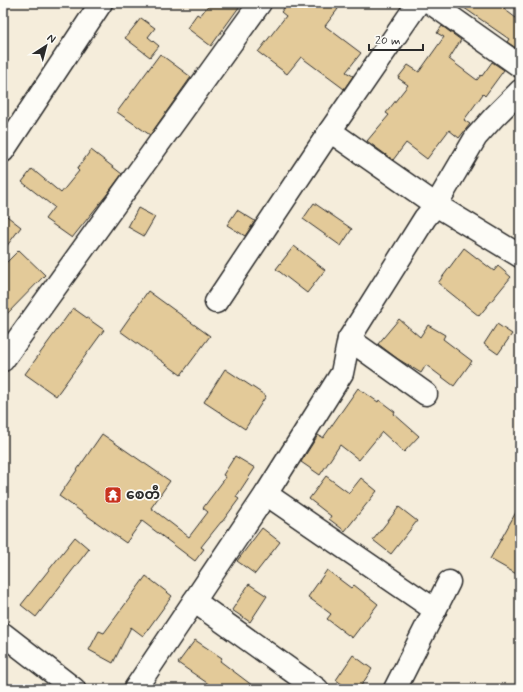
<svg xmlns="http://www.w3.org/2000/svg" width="523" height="692" viewBox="0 0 523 692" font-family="Mynerve,'Noto Sans Myanmar',sans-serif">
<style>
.building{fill:#e3ca99;stroke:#2b2b2b}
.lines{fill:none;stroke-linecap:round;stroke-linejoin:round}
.street-casing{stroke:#2b2b2b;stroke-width:25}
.street{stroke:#fdfcf7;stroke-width:22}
.labels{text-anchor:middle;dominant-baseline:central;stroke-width:3.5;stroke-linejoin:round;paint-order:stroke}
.poi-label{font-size:14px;font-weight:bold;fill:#2b2b2b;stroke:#fdfcf7;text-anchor:start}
</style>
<rect width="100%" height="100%" fill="#f5eddb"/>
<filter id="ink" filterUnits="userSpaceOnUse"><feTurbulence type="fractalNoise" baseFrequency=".025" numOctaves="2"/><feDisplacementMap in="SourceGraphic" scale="8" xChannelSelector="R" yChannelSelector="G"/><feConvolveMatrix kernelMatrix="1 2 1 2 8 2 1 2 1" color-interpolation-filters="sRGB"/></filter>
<g filter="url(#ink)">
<!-- building -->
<g class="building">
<polygon points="210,3 242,3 211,46 187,28 197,14 200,16"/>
<polygon points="288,3 292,3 302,10 308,3 331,3 338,9 325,26 361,53 346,72 353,76 344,89 301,57 287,74 258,52 286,16 281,12"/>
<polygon points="457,3 508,3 504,9 520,21 520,48 519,50 507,42 509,39"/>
<polygon points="141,18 155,28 148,37 159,46 150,57 125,38"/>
<polygon points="442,26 461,40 449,59 477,80 481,75 482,76 492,62 504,70 485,96 483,94 464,120 470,124 459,138 449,130 427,159 406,143 393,160 367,141 389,115 386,113 408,85 398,78 408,65 419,72 444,37 437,33"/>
<polygon points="160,54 191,77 150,135 117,112"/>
<polygon points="91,150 122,174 108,193 72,238 45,219 54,207 22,182 32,169 61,193 79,171 77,169"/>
<polygon points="314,203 352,229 341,246 303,219"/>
<polygon points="138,208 155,217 144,236 128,227"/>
<polygon points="237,210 255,221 245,236 227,225"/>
<polygon points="3,213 21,227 3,251"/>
<polygon points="294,246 325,270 307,293 276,269"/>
<polygon points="464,248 494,271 498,266 511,277 479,316 438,283"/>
<polygon points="19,250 45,275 3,318 3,266"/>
<polygon points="148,291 210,336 181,375 120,331"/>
<polygon points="73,308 104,330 56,396 25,374"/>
<polygon points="399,319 420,337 428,325 445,335 443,339 472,361 454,386 426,365 421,373 398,359 378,344"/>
<polygon points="497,324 512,334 498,354 484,344"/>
<polygon points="225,369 266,396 245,429 204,402"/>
<polygon points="358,388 378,402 379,400 395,412 394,414 419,436 404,452 382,432 359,460 340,445 320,475 301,462 318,435 323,438"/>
<polygon points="102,434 170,481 151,508 189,537 208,512 203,508 226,477 223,475 235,456 255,468 236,497 239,499 222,522 221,522 201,547 204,549 195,561 142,521 126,543 59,496"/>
<polygon points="326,476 349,493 361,478 377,491 345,531 329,519 331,516 309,499"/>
<polygon points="520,505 520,576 490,559"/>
<polygon points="399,507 417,521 391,554 373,540"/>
<polygon points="262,528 280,542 255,574 237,561"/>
<polygon points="75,537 89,549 36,617 21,605"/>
<polygon points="327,570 351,588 354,585 378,604 352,638 327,619 331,614 308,597"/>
<polygon points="146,576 172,596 143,636 131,627 113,663 89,650 99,631 104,633"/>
<polygon points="249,584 267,596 250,622 232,610"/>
<polygon points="195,640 222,658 220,661 257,689 216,689 178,663"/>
<polygon points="353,655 372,669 359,689 349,689 336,680"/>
</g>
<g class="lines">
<!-- street casing -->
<g class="street-casing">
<g id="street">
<polyline points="431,3 520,66"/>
<polyline points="330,131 436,205 520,256"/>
<polyline points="3,151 101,3"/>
<polyline points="216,302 330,131 418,3"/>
<polyline points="349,339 426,394"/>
<polyline points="3,360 260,3"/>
<polyline points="266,494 435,610"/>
<polyline points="194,601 317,689"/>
<polyline points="3,634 74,689"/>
<polyline points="135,689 266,494 342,373 349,339 425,218 436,205 476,137 494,117 520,91"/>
<polyline points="395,689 449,582"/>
</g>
</g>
<!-- street -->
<use href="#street" class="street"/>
</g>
</g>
<!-- icons -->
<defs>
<g id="temple-square" transform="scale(0.9)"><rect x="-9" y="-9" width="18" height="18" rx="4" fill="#c8321e" stroke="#fdfcf7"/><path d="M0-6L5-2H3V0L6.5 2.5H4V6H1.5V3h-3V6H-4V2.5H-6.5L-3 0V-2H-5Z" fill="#fff"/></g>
</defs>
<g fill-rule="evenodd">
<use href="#temple-square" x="113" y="495"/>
</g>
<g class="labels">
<!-- poi labels -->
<g class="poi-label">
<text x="126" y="495">စေတီ</text>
</g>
</g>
<!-- margin -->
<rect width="523" height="692" fill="none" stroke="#fdfcf7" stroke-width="16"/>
<rect x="8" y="8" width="507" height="676" fill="none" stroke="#2b2b2b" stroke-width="1.5" filter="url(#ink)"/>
<!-- north arrow -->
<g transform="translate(46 46) rotate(36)" stroke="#fdfcf7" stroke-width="3" paint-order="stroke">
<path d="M0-3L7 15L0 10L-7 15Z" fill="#2b2b2b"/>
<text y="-6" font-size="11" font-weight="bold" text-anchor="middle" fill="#2b2b2b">N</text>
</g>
<!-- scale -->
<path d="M369 44v6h54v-6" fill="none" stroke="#2b2b2b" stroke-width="2"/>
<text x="375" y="44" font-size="12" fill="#2b2b2b" stroke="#fdfcf7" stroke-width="3" paint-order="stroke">20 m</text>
</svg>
